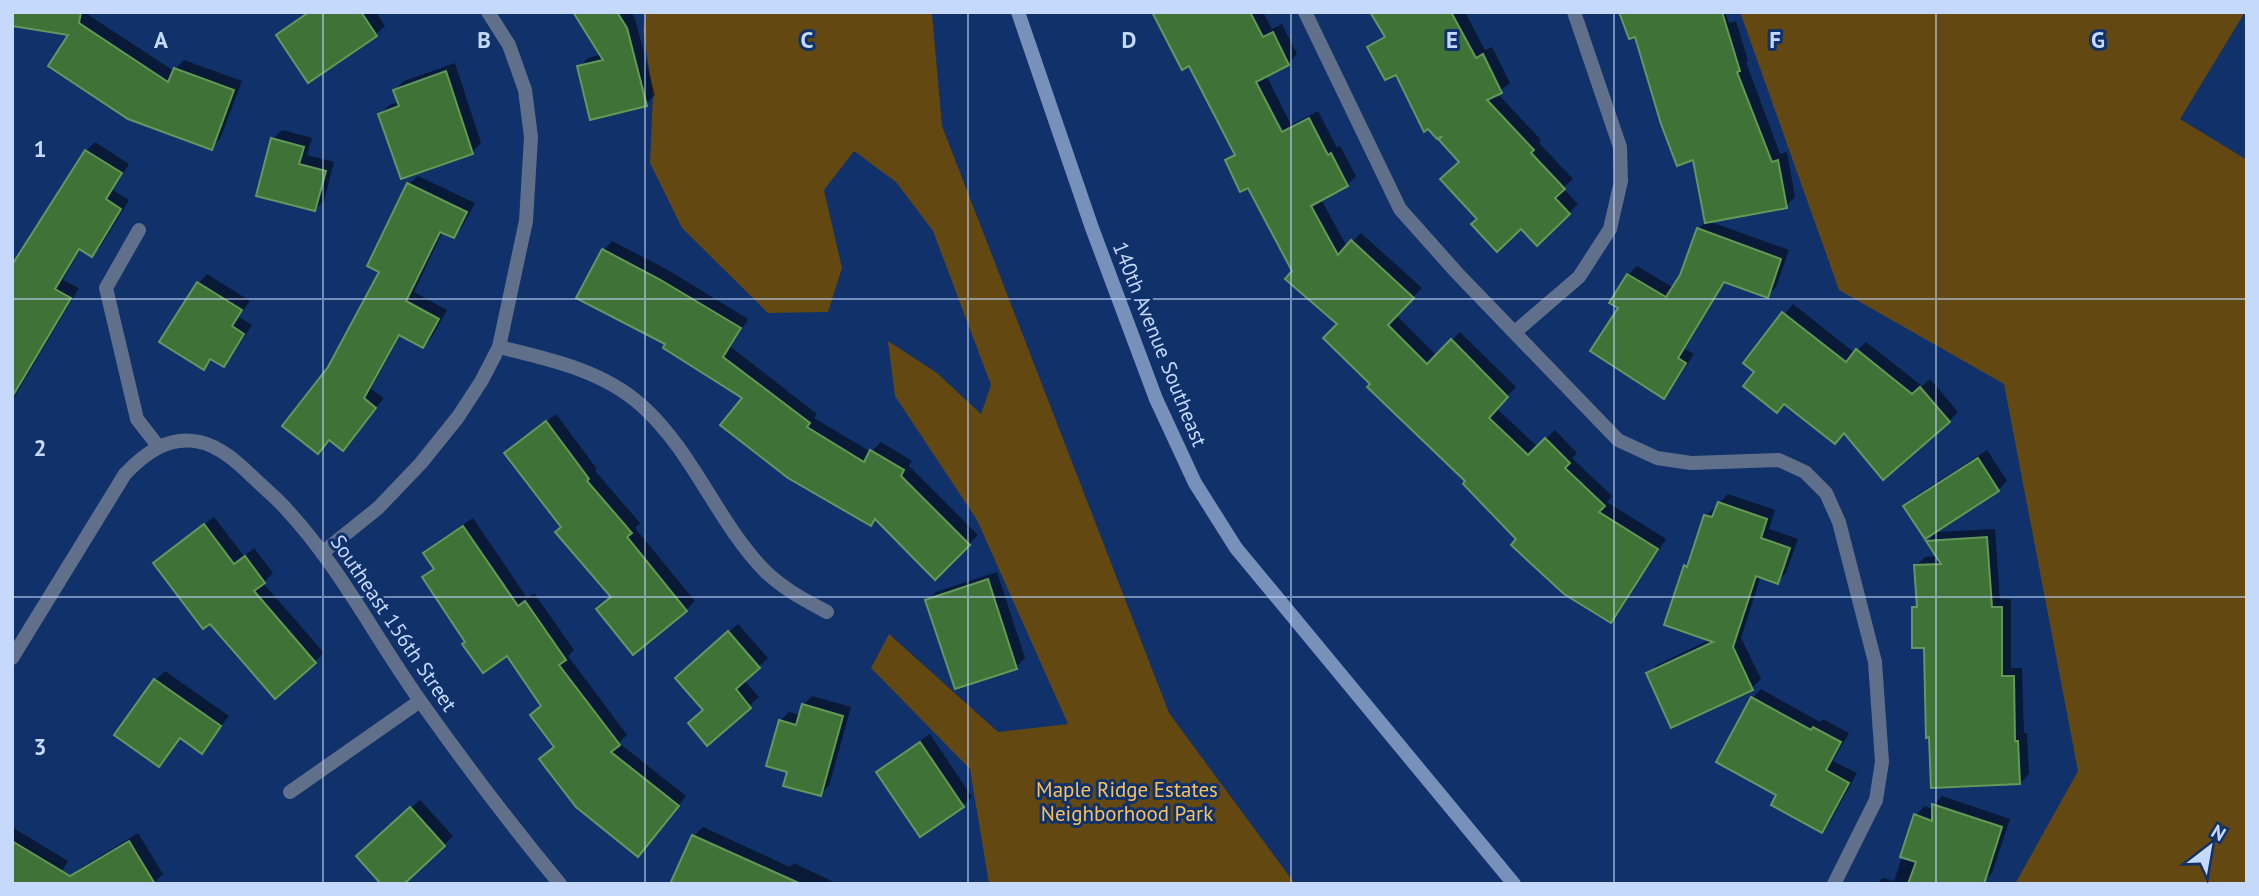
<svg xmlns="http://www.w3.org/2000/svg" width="2259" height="896" viewBox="0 0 2259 896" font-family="'PT Sans',sans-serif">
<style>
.green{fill:#634812}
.shadow{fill:#0007}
.building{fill:#3f7236;stroke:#64985a;stroke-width:2}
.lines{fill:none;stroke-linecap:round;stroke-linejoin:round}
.service{stroke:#60708b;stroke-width:14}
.minor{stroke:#60708b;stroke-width:14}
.secondary{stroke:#7791bb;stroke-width:14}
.grid{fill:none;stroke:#c4d9fb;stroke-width:2;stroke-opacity:0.55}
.labels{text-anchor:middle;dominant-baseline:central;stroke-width:6;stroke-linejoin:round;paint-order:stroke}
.street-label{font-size:21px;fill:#c4d9fb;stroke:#10316a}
.park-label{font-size:21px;fill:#f7c05a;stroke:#10316a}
.grid-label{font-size:23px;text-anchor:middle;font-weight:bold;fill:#c4d9fb;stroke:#10316a;stroke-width:6;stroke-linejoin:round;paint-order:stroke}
</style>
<rect width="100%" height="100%" fill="#10316a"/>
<!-- green -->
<g class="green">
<polygon points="646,12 932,14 942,126 1169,713 1295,884 989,884 970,769 871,668 889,634 998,732 1068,724 977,520 895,396 888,341 937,373 981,414 991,385 933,231 896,182 854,151 824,190 842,268 828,312 768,313 682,228 650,163 653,94 643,30"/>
<polygon points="1740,12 2245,12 2180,119 2247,160 2247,884 2015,884 2078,771 2004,384 1839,290"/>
</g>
<!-- shadow -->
<g class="shadow">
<polygon points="22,12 87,12 87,14 174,71 184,60 242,81 220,139 211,148 71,33"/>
<polygon points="307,12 376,12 385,26 376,34 309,80 278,35"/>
<polygon points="575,12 631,12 635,19 655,95 646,104 579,67 588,58 602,54"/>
<polygon points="1160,12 1263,12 1272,29 1282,24 1297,54 1288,63 1266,75 1291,125 1318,111 1337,148 1340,146 1356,176 1347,185 1321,199 1347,247 1361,233 1422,288 1396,315 1437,356 1460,332 1516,387 1496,408 1538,447 1555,430 1577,453 1572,458 1612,496 1607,502 1666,539 1619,612 1611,621 1519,539 1468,481 1372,384 1339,324 1294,271 1248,186 1227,160 1235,152"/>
<polygon points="1373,12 1465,12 1485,50 1492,47 1510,83 1497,93 1541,140 1539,143 1573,179 1563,188 1578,204 1537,243 1521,226 1479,219 1449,131 1396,72 1369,48 1386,35"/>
<polygon points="1621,12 1725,12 1729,23 1736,21 1748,60 1746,62 1780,154 1787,152 1795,197 1786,206 1708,221 1789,250 1776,287 1767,296 1726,281 1685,349 1694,354 1672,388 1663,397 1620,308 1612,303 1628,275 1637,266 1674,288 1681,276 1698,229 1707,221 1695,158 1636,34"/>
<polygon points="455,63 481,143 472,152 380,114 389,105 399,102 395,90 404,81"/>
<polygon points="282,130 312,138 307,155 334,162 324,201 315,209 273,139"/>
<polygon points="95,142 129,164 113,190 129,200 101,246 92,255 81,248 63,280 79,288 12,401 12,269 86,151"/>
<polygon points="418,176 475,203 462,227 454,236 443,231 414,292 447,310 432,337 423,346 401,334 371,389 384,398 343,448 330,439 318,452 330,368 382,271 409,184"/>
<polygon points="612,241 668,270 748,319 731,347 817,414 814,418 871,452 881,442 912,461 909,466 978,535 935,577 877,518 870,524 744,397 668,343 579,297 604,250"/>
<polygon points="207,274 250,301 239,317 252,325 232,356 223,365 212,359 203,368 199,283"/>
<polygon points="1793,304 1855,353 1866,342 1922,386 1930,379 1958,412 1949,421 1845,432 1745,363"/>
<polygon points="556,414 597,469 595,471 640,523 635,528 695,601 686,610 612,596 507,453"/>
<polygon points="1987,450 2007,481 1998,490 1906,506 1914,497"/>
<polygon points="1728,494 1775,510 1769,529 1798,539 1786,573 1777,582 1761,576 1741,638 1761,679 1752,688 1648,674 1657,665 1711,639 1685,566 1691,560 1706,516 1715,507 1718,508 1719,503"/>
<polygon points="214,517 244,556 254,548 273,573 263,583 324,653 275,697 164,555"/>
<polygon points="473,518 527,598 534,593 574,650 568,656 627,735 619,743 686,796 646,846 542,705 508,654 467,642 424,578 435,567 425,553 434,544"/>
<polygon points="1995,529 2000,599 2011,599 2011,668 2022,668 2024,733 2027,733 2029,774 2020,783 1925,646 1914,608 1918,604 1916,566 1925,557 1938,556 1928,541 1936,532"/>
<polygon points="997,572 1025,658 1016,667 927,601 936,592"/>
<polygon points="738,624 768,658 744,680 759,697 707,744 705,710 686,669"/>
<polygon points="165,671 229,716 202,751 181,737 159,765 117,735 156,680"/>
<polygon points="1761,689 1820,722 1823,719 1849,733 1833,761 1857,773 1830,822 1822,831 1779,794 1752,698"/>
<polygon points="812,696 851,707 829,786 820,794 789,770 780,721 789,712 800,715 803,705"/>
<polygon points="930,734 972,797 963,805 920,834 878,772 887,763"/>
<polygon points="1942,796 2010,819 1992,873 1983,882 1877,884 1883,878 1894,881 1916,815 1925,806 1934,810 1934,805"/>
<polygon points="420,800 453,836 444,845 367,847"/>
<polygon points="12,827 68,861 54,884 12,884"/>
<polygon points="703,827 790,867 794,863 838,884 672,884 694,836"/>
<polygon points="138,833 163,874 154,883 73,876 82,867"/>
</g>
<!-- building -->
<g class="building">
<polygon points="12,12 81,12 79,23 168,82 174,68 234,90 212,150 128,119 48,66 68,35 12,26"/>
<polygon points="309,12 361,12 377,36 308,83 276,35"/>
<polygon points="573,12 617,12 627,28 647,106 590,120 577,66 603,60"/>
<polygon points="1152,12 1250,12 1263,37 1273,32 1289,65 1256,82 1282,132 1309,118 1328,155 1331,153 1348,186 1311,206 1338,255 1351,240 1414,298 1388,325 1427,364 1451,339 1508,397 1489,418 1528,455 1545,438 1570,463 1565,468 1605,506 1599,512 1658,549 1611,623 1564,594 1511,545 1516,539 1463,484 1465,481 1367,387 1370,384 1323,338 1337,324 1285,279 1292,271 1248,188 1240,192 1225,160 1235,155 1189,66 1182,70"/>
<polygon points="1370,12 1451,12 1476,58 1483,54 1502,93 1487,100 1534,150 1531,153 1565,189 1555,198 1570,214 1537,246 1521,229 1497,252 1471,224 1477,219 1440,179 1459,162 1439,140 1442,136 1437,139 1428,129 1424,132 1396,75 1385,80 1367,47 1385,37"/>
<polygon points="1619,12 1722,12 1740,71 1737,72 1772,162 1778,160 1787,208 1705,223 1693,160 1677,166 1661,124 1635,37 1629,39"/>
<polygon points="446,71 473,154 401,179 378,114 399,106 393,90"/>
<polygon points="271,138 304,147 299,164 326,171 315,211 256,196"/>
<polygon points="85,150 122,173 106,199 121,209 92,257 79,249 55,289 71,298 12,397 12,265"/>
<polygon points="407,183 467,212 454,238 440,232 406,301 439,319 423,348 399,335 364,398 376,408 343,451 329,440 318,454 282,426 328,367 379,272 367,266"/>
<polygon points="1697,228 1781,259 1768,298 1724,282 1678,358 1686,363 1664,399 1590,351 1618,308 1609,303 1627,274 1666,297 1680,275"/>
<polygon points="602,249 659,279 741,328 723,357 810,423 807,427 864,462 870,450 904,470 901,476 970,545 935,580 875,519 871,526 788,478 720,425 742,398 663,348 665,344 576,298"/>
<polygon points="197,282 242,310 232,326 244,334 224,367 210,359 204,370 159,342"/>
<polygon points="1782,312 1846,362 1856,349 1912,394 1920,387 1950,422 1883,480 1844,433 1835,444 1784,404 1777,413 1743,386 1754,372 1743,363"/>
<polygon points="546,421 589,479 587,481 632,533 627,537 687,611 633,655 596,609 611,597 555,532 561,527 504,453"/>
<polygon points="1978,458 1999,491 1925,539 1903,506"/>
<polygon points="1718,502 1767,519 1761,538 1790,548 1778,584 1756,576 1733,647 1753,690 1671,728 1646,673 1713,642 1664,625 1684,565 1687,567 1704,515 1712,517"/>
<polygon points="204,524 234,564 245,556 265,583 254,591 316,663 275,699 210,624 203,629 153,563"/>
<polygon points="463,526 518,606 525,601 566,660 559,665 620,745 611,752 679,806 638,857 576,807 539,759 554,747 530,715 541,706 507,656 483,673 462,644 465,642 422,577 434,569 423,553"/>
<polygon points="1987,537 1992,607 2002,607 2002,676 2014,676 2015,741 2018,741 2020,784 1931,788 1929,737 1926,738 1924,648 1912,648 1912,607 1917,607 1914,565 1941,564 1926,541"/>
<polygon points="988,579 1017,669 955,689 925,600"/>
<polygon points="728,631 760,668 736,689 751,708 707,746 688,723 703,710 675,678"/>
<polygon points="154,679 221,726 202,754 180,738 159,767 114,735"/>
<polygon points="1751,697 1811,730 1813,727 1841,742 1826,770 1849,783 1822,833 1771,805 1776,795 1716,762"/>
<polygon points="802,704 843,716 821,796 783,786 787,772 766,766 779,720 796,725"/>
<polygon points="920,742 964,807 920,837 876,772"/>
<polygon points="1932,804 2002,827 1984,884 1908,884 1916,862 1900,857 1914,814 1932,821"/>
<polygon points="410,807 445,846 404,884 381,884 356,856"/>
<polygon points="692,835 801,884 670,884"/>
<polygon points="12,841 70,876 129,841 155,884 12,884"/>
</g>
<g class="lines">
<!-- service -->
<polyline class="service" points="139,230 106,288 137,419 158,446"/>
<!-- minor -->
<g class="minor">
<polyline points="1305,12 1400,209 1457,273 1618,440 1657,458 1691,463 1779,460 1805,472 1826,493 1839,522 1875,662 1882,762 1876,800 1834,884"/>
<polyline points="1515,332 1579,277 1610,229 1621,181 1620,147 1574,12"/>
<path d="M499,347C548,359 602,370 641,405C693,451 717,522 765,571C783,589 805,600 827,612"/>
<polyline points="322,553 378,508 421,463 458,417 482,380 499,347 526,221 531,137 525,90 509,45 488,12"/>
<path d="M12,658L125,474C145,453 169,435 200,442C222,447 240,465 256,480C266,490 278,499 287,510C340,567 376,639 421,702C465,764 511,825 560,884"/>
<polyline points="290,792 420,701"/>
</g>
<!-- secondary -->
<polyline class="secondary" points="1018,12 1092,228 1156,399 1195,483 1236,548 1514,884"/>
</g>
<!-- grid -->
<path class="grid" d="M323,12V884M645,12V884M968,12V884M1291,12V884M1614,12V884M1936,12V884M12,299H2247M12,597H2247"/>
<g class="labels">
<!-- street labels -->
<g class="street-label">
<text transform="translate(1160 344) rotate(68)">140th Avenue Southeast</text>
<text transform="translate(394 623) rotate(56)">Southeast 156th Street</text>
</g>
<!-- park labels -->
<g class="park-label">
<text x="1127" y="789">Maple Ridge Estates<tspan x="1127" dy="24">Neighborhood Park</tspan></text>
</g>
</g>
<g class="grid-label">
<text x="161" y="48">A</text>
<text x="484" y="48">B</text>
<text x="807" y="48">C</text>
<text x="1129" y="48">D</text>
<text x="1452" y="48">E</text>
<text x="1775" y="48">F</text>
<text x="2098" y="48">G</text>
<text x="40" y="157">1</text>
<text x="40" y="456">2</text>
<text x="40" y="755">3</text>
</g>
<!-- border -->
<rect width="2259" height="896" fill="none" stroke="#c4d9fb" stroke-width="28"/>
<!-- north arrow -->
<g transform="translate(2210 847) rotate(31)" stroke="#10316a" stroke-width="5" paint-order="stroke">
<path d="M0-5L12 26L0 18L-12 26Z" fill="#c4d9fb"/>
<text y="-10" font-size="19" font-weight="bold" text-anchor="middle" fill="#c4d9fb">N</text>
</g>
</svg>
